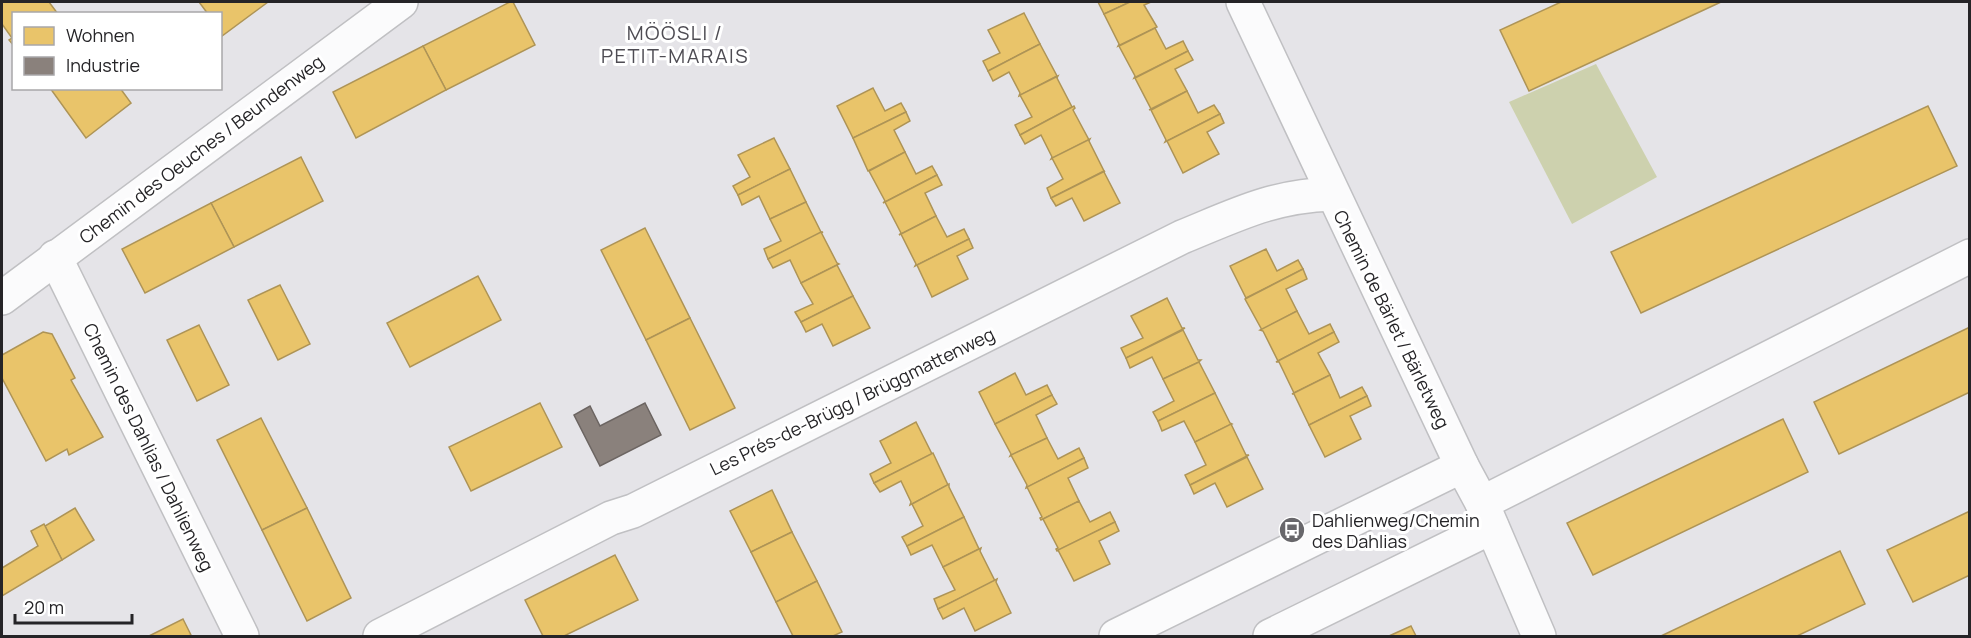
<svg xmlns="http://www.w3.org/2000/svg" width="1971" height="638" viewBox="0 0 1971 638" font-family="Manrope,sans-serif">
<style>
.green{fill:#cdd1ae}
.homes{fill:#e9c46a;stroke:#ae9456;stroke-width:1.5}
.industry{fill:#8a817c;stroke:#6c6562;stroke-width:1.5}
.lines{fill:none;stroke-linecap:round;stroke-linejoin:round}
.minor-casing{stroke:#c0c0c3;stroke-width:36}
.minor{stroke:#fbfbfc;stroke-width:33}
.labels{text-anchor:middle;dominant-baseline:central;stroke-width:6;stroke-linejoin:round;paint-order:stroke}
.street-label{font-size:18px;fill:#252427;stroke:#fff}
.poi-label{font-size:18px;fill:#252427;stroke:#fff;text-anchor:start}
.neighbourhood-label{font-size:20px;letter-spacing:1.5px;fill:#4e4c53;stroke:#fff}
</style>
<rect width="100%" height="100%" fill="#e5e4e8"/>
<!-- green -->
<polygon class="green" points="1596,64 1657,177 1572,224 1509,102"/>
<!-- homes -->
<g class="homes">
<polygon points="2,2 49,2 58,14 14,14 14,46 9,40 12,38 2,24"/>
<polygon points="199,2 268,2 222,36 220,34 220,14 208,14"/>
<polygon points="510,2 513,2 535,45 446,90 423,46"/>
<polygon points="1098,2 1130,2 1104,14"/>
<polygon points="1130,2 1151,2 1144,5 1157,27 1118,46 1119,44 1104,14"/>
<polygon points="1561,2 1721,2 1529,91 1500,30"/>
<polygon points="1024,13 1040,44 988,71 983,61 1000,53 988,30"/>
<polygon points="1155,28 1166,49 1183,41 1188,51 1134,78 1135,76 1119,46"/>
<polygon points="1040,44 1057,76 1019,96 1020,93 1009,72 993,81 988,71"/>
<polygon points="423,46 446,90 356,138 333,92"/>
<polygon points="1188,51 1193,60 1175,69 1187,91 1149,110 1151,109 1135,78"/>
<polygon points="1058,76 1057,78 1072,107 1020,135 1015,125 1032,117 1020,95"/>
<polygon points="50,88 120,88 131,103 86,138"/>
<polygon points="873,88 885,111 901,103 906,112 853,138 837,106"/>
<polygon points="1187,91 1198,113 1214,105 1220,114 1165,142 1166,140 1151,110"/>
<polygon points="1074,106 1075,108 1073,110 1089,140 1051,159 1052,157 1041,135 1025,144 1020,135"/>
<polygon points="1928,106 1957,166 1641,313 1611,252"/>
<polygon points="906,112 910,121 894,130 905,152 868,171 853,138"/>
<polygon points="1220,114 1224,123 1207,132 1219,154 1183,173 1167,141"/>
<polygon points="774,138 790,169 738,195 733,186 750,177 738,155"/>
<polygon points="1090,139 1089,141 1104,171 1051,198 1047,188 1063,179 1052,158"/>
<polygon points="905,152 916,174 932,166 937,175 883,203 885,201 869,171"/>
<polygon points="301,157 323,201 234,247 211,203"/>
<polygon points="790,169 806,202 770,219 759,196 742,205 738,195"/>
<polygon points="1105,171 1104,172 1120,203 1084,221 1072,198 1056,206 1051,198"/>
<polygon points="937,175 942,185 925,193 936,216 899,235 901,233 885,202"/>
<polygon points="806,202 821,232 823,232 768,259 764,249 781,241 770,219"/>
<polygon points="211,203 234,247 145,293 122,249"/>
<polygon points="936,216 947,237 964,229 969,239 915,266 916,264 901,234"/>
<polygon points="645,228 690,318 646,340 601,250"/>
<polygon points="821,232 837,263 839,264 801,283 790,260 773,268 768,259"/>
<polygon points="969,239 973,248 957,256 968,279 932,297 917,265"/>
<polygon points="1266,249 1277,271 1298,260 1303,269 1246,298 1230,266"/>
<polygon points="837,265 853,296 801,322 795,312 813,304 801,283"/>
<polygon points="1303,269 1307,279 1286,289 1297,311 1262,330 1245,299"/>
<polygon points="478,276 501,320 410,367 387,323"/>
<polygon points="280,285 310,344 278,360 248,300"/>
<polygon points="853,296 870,328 833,346 822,324 806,332 801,322"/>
<polygon points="1167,298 1182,328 1185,328 1126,358 1121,348 1143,338 1131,316"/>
<polygon points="1297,311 1309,334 1330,324 1334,332 1278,361 1263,331 1260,330"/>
<polygon points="690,318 735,408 690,430 646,340"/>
<polygon points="199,325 229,385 197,401 167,340"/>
<polygon points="1970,327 1970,392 1839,454 1814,402"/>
<polygon points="1183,330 1198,360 1201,360 1199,362 1163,379 1152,357 1130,368 1126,358"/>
<polygon points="43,332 52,334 75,378 71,380 103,437 69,455 67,449 46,461 2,378 2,355"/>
<polygon points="1334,332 1339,342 1318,353 1330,375 1294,393 1279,362 1276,362"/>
<polygon points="1199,362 1215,393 1158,421 1153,412 1174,401 1163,379"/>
<polygon points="1015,373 1026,395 1047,385 1052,395 995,424 979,392"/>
<polygon points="1330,375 1340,398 1362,387 1367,396 1309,425 1294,394 1292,394"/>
<polygon points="1215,393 1230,423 1232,424 1195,442 1184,421 1162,431 1158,421"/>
<polygon points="1052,395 1057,404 1036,415 1047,438 1010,456 1011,454 995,424"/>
<polygon points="1367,396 1371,406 1350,416 1361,439 1325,457 1309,425"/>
<polygon points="540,403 562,447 471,491 449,447"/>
<polygon points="261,418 307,508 262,530 217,440"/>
<polygon points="1783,419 1808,472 1593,575 1567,523"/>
<polygon points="916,422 932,454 874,483 870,474 891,463 880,441"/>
<polygon points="1231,424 1246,455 1249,455 1190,485 1185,475 1206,465 1195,442"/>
<polygon points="1047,438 1058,459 1079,448 1084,458 1026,488 1027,485 1011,455"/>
<polygon points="933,453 948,485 910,505 911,502 901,481 880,492 874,483"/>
<polygon points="1247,457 1263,489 1227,507 1215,483 1194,494 1190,485"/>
<polygon points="1084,458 1088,468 1068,478 1079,501 1041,520 1040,518 1042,517 1027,487"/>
<polygon points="949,484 949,487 964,517 907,546 902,537 923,526 912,504"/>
<polygon points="772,490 792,532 751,552 730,511"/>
<polygon points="1079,501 1090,522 1110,512 1115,522 1057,551 1056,549 1058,548 1043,519"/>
<polygon points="75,508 94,540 62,560 45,526"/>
<polygon points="307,508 351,598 307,621 262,530"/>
<polygon points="1970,511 1970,575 1913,602 1887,550"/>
<polygon points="964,517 979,549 943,567 932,545 911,555 907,546"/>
<polygon points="1115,522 1119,531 1099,541 1110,564 1074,581 1058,550"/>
<polygon points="44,524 62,560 2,596 2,568 38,546 31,531"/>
<polygon points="792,532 817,581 776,602 751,552"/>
<polygon points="981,548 980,551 995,581 938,609 934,599 955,590 943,567"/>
<polygon points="1840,551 1865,604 1797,636 1661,636"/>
<polygon points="615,555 638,600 564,636 543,636 525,600"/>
<polygon points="997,579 996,582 1011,613 975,631 964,608 943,619 938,609"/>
<polygon points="817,581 842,632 833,636 793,636 776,602"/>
<polygon points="183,619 191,635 188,636 149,636"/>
<polygon points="1411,626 1416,636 1389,636"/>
</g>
<!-- industry -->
<polygon class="industry" points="645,403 661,435 600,466 574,415 590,406 600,426"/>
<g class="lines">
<!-- minor casing -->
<g class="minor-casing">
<g id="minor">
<polyline points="1243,2 1462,466 1482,503 1539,636"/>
<polyline points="55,257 242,636"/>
<polyline points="2,298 401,2"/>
<polyline points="1482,503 1970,256"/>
<path d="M380,636L611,518L633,511L1182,237C1236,215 1272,196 1332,194"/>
<polyline points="1116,636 1462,466"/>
<polyline points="1270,636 1492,527"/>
</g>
</g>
<!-- minor -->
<use href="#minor" class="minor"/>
</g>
<!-- icons -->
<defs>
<g id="bus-disc" transform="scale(1.35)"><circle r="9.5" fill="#68676b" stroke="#fff"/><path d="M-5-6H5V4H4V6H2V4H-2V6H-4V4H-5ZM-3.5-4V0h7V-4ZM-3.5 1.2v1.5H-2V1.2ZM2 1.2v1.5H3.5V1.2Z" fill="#fff"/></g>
</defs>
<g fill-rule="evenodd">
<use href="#bus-disc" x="1292" y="530"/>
</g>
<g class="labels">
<!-- street labels -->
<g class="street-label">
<text transform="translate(201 149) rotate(-37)">Chemin des Oeuches / Beundenweg</text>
<text transform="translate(1392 319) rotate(64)">Chemin de Bärlet / Bärletweg</text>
<text transform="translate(852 401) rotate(-26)">Les Prés-de-Brügg / Brüggmattenweg</text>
<text transform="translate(149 447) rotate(64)">Chemin des Dahlias / Dahlienweg</text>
</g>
<!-- poi labels -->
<g class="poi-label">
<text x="1312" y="520">Dahlienweg/Chemin<tspan x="1312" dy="21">des Dahlias</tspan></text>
</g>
<!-- neighbourhood labels -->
<g class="neighbourhood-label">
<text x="675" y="32">MÖÖSLI /<tspan x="675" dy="23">PETIT-MARAIS</tspan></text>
</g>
</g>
<!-- border -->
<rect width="1971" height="638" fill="none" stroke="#252427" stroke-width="6"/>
<!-- legend -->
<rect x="12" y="12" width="210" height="78" fill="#ffffff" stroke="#a8a7a9" stroke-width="1.5"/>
<rect x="24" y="27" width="30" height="18" fill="#e9c46a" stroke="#a8a7a9" stroke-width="1.5"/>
<text x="66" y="42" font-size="18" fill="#252427">Wohnen</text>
<rect x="24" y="57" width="30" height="18" fill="#8a817c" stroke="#a8a7a9" stroke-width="1.5"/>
<text x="66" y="72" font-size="18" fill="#252427">Industrie</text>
<!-- scale -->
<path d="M15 614v9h117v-9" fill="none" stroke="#252427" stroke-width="3"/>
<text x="24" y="614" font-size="18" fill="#252427" stroke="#ffffff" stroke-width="4.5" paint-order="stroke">20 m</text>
</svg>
